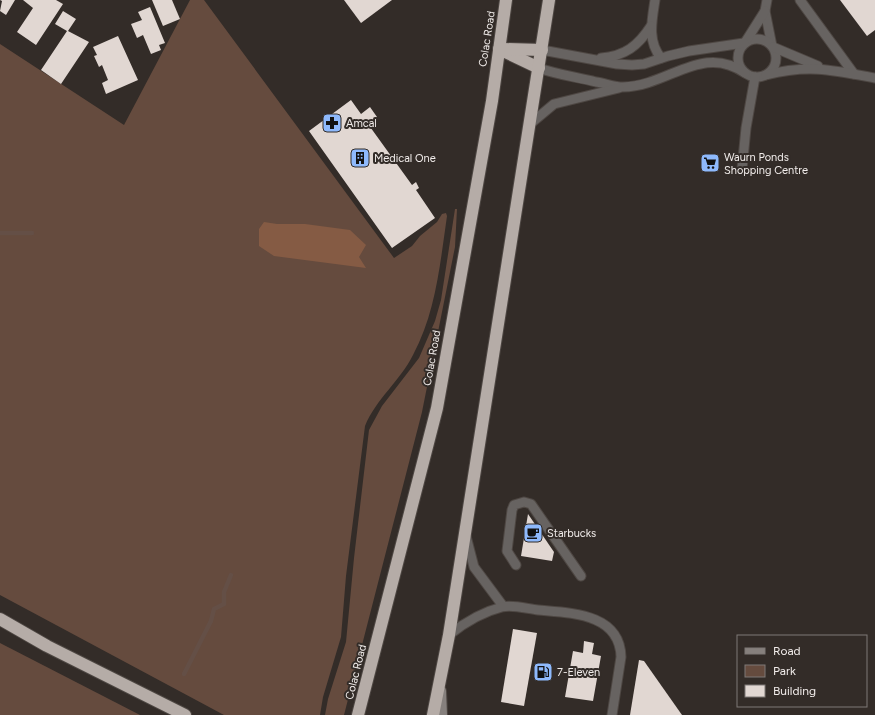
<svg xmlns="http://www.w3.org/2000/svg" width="875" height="715" viewBox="0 0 875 715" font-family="Figtree,sans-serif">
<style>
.green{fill:#654b3e}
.forest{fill:#855b44}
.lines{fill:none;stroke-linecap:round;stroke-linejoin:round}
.stream{stroke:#644f46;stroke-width:4.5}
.building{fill:#e1d7d2}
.lane-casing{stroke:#4e4743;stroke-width:11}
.secondary-casing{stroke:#4e4743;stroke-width:12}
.highway-casing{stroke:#4e4743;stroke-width:14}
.lane{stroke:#676361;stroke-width:9}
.secondary{stroke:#86807d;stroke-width:10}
.highway{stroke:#b5aca7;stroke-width:12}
.labels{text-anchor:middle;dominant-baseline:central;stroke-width:4;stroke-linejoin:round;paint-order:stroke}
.street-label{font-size:11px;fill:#f1ecea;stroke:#332c28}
.poi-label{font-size:11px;fill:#f1ecea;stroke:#332c28;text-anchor:start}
</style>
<rect width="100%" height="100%" fill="#332c28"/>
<!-- green -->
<g class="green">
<path d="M190,0H204L394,258L412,246L420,236L437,222L442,214L446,213L447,216C440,264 436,312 413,355C400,381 376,399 365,426L346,576L341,637L323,697L320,715H224L0,595V44L124,125Z"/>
<polygon points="455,209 457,209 455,247 422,412 344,715 325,715 328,699 346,642 354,558 369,430 382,406 419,358 435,321 441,300"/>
<polygon points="0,643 140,715 0,715"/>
</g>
<!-- forest -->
<polygon class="forest" points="264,222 277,224 305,224 350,230 366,245 359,257 366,268 274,256 259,246 259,229"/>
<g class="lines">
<!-- stream -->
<g class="stream">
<polyline points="0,233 32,233"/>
<polyline points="184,674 211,621 214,609 224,604 224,592 231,575"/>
</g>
</g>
<!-- building -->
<g class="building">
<polygon points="0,0 15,0 6,15 0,11 2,1"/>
<polygon points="23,0 56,0 63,4 36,45 17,32 33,8"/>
<polygon points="152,0 172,0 180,19 163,26"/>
<polygon points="344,0 392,0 361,23"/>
<polygon points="840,0 875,0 875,30 867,36"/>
<polygon points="150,7 165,43 159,45 161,50 151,54 143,35 137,38 131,24 142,20 138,12"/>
<polygon points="63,11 76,19 68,31 89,42 61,84 41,70 67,31 55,24"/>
<polygon points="118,36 138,80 106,94 102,83 108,80 102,65 99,67 94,56 97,55 93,47"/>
<polygon points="351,100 361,114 370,107 377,117 368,124 412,185 416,182 419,188 416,190 435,218 392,248 309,131"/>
<polygon points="528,514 554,552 552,561 521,556"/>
<polygon points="513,629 537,633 524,706 501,702"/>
<polygon points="584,641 594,643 592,654 601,656 593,701 565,697 573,651 583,653"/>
<polygon points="639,660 644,661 682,715 630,715"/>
</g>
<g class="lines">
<!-- lane casing -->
<g class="lane-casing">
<g id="lane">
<path d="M655,0C652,20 647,41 661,58"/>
<polyline points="767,0 765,11 772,46"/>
<polyline points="800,0 854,74"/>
<circle cx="757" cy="58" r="19"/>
<polyline points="746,41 765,11"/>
<polyline points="773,47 818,66"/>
<polyline points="542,50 617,64 632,65 644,64 668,56 689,51 744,43"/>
<path d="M601,58C625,56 638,46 651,26"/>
<path d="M539,68C558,75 577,77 596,82C604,83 615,87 623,87C669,86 702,43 745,73"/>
<path d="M766,75C808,64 833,70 875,78"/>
<polyline points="530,124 554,104 619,88"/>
<polyline points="742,169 746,128 755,77"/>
<polyline points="466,536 474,567 503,606"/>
<polyline points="516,565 507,551 512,510 514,505 524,502 531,504 581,576"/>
<path d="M449,635C464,623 482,612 502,607C512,604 528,609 538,610C570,613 620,613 621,657L612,715"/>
</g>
</g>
<!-- secondary casing -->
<g class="secondary-casing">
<polyline id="secondary" points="441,691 442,715"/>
</g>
<!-- highway casing -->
<g class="highway-casing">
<g id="highway">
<polyline points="499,49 539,68"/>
<polyline points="504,49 542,50"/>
<polyline points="0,619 47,646 185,715"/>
<polyline points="358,715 437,408 492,101 506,0"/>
<polyline points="433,715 449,635 549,0"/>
</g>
</g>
<!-- lane -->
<use href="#lane" class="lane"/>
<!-- secondary -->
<use href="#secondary" class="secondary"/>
<!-- highway -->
<use href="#highway" class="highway"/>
</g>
<!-- icons -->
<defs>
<g id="pharmacy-square" transform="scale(1)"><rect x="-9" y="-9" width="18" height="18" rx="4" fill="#8eb9fc" stroke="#332c28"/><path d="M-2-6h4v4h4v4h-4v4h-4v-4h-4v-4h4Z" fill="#111"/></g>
<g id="building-square" transform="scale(1)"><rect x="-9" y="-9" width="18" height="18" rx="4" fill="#8eb9fc" stroke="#332c28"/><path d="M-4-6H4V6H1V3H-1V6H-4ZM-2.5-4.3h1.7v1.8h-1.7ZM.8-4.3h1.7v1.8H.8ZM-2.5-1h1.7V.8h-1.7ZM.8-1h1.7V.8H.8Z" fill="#111"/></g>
<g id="supermarket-square" transform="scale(1)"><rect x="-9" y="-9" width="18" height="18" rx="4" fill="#8eb9fc" stroke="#332c28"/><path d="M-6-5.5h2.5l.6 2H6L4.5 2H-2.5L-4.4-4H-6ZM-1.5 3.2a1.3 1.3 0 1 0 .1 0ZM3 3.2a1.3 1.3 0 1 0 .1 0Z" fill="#111"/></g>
<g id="cafe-square" transform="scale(1)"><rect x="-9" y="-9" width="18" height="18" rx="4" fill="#8eb9fc" stroke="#332c28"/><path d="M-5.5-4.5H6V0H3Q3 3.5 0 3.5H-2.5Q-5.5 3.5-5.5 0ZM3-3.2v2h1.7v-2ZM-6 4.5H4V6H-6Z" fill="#111"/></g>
<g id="fuel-square" transform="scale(1)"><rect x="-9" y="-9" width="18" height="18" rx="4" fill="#8eb9fc" stroke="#332c28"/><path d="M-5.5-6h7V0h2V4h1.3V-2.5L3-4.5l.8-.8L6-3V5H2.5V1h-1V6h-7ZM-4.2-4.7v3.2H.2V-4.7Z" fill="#111"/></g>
</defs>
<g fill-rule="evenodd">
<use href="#pharmacy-square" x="332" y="123"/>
<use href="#building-square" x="360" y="158"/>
<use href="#supermarket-square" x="710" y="163"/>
<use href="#cafe-square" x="533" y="533"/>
<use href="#fuel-square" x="543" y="672"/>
</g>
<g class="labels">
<!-- street labels -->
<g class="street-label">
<text transform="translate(487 39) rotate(-81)">Colac Road</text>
<text transform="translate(432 358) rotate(-80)">Colac Road</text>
<text transform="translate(356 672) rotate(-76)">Colac Road</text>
</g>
<!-- poi labels -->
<g class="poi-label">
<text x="346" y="123">Amcal</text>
<text x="724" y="157">Waurn Ponds<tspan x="724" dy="13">Shopping Centre</tspan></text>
<text x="374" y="158">Medical One</text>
<text x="547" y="533">Starbucks</text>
<text x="557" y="672">7-Eleven</text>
</g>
</g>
<!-- legend -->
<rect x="737" y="635" width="130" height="72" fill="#332c28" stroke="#7f7976"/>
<rect x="745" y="648" width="20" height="6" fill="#86807d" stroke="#7f7976"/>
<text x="773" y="655" font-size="12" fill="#f1ecea">Road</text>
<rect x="745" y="665" width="20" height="12" fill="#654b3e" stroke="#7f7976"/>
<text x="773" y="675" font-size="12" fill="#f1ecea">Park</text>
<rect x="745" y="685" width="20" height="12" fill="#e1d7d2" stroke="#7f7976"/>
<text x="773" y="695" font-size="12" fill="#f1ecea">Building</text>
</svg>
